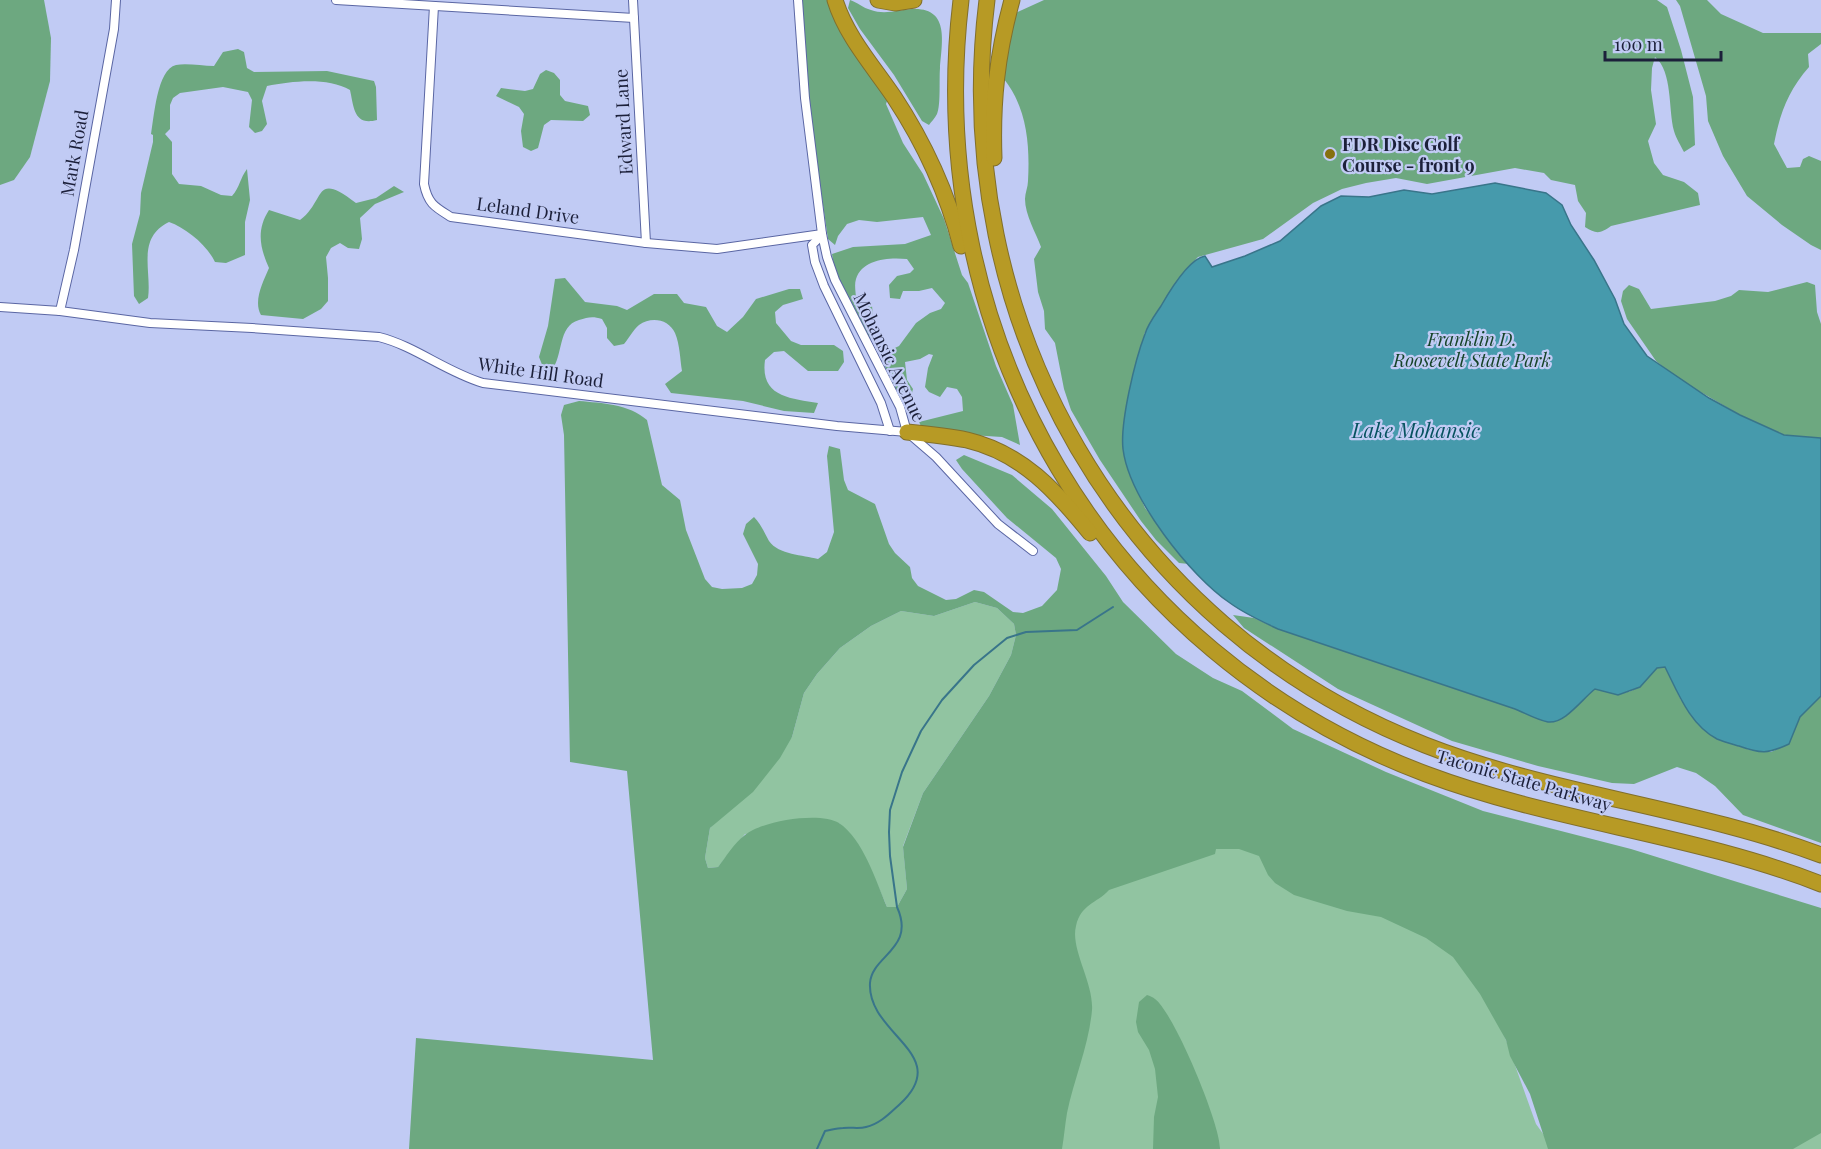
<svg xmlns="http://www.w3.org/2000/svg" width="1821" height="1149" viewBox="0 0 1821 1149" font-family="'Playfair Display',serif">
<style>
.green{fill:#91c4a1}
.forest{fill:#6da880;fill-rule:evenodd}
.water{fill:#469aac;stroke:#39758a;stroke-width:1.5}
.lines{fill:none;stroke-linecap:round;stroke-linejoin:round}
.stream{stroke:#39758a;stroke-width:2}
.minor-casing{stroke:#5a66a3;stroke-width:10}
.motorway-casing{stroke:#816f2c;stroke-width:17}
.minor{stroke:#fff;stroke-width:8}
.motorway{stroke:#b79a25;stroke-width:15}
.poi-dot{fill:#867010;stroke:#c1cbf4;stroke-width:2}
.labels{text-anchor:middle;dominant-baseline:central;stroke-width:4.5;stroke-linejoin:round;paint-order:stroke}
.street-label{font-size:18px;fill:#1c203a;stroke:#c1cbf4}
.poi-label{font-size:18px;font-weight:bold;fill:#1c203a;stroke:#c1cbf4;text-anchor:start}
.park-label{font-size:18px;font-style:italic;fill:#164429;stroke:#c1cbf4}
.water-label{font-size:20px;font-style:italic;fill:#06525f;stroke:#c1cbf4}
</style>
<rect width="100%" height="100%" fill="#c1cbf4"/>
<!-- green -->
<g class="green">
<path d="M975,602L997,608L1014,624L1016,635L1011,655L989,696L923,793L903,846L907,889L897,907H887C874,876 862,848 839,823L745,834L718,867L708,868L705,858L710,828L792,737L804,693L817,674L840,648L871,626L901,611L934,616Z"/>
<polygon points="1223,837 1454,929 1506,1040 1536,1124 1554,1149 1030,1149 1072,912 1119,873"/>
<polygon points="1821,1125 1821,1149 1770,1149"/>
</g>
<!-- forest -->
<g class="forest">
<polygon points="0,0 44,0 51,38 50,81 30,157 14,180 0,185"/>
<path d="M801,0H833L889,95L886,104L903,143L923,174L944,219L962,275L968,283L996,366L1013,405L1020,445L1002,437L924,432L919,422L963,411L962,397L957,389L947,387L940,397L929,392L925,387L928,368L933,355L929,354L920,359L905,362L907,380L913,389L910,401L901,403L880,355L899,346L916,323L930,313L941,309L945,303L932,288L919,291H903L900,299L890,298L889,285L897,276L910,273L914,269L907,259C889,257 862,259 856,279C854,285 856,293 856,299L872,306L875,334L870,339C852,316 836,283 832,254L853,247L905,244L931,235L923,217L877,222L859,220L847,224L838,236L835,245L828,239L808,103Z"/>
<path d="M850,0C857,2 863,8 871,10C884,15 899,10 912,9C950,7 942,42 940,68C939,80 941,105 937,114C935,118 931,122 929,125L922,121L894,75L860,29L848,8Z"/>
<path d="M1044,0H1657L1667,7L1681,50L1693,97L1695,145L1684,152C1681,146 1676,138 1674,131C1668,109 1673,72 1655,57L1652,68L1651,90L1656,124L1648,141L1654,163L1663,175L1684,182L1698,193L1700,205L1611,226C1600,234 1596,234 1585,227L1586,213L1578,201L1575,185L1551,180L1544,173L1515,168L1427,184L1396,178L1366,183L1342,189L1313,203L1263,239L1198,257L1183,273L1145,332L1123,450L1132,478L1145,508L1189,564L1179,563L1156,540L1141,521L1100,460L1071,410L1064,389L1055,343L1045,329L1044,311L1038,292L1034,259L1041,247C1036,233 1025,215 1025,199C1025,193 1028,187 1028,181C1030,145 1027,108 1004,79L1013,14Z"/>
<path d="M1676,0H1707L1721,14L1763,33H1821V44L1808,54L1809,67C1788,91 1780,113 1774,144L1787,168L1800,167L1803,159L1809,156L1821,161V250L1811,245L1782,225L1747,196L1723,156L1708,121L1706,96L1680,6Z"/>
<path d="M238,49L244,52L247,68L254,72L327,71L374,81L376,87L377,120C354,126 354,108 350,90C328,77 292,81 267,86L262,101L267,124L262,131L255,133L249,127L252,100L248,92L223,87L180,93L173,98L170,105V129L165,134L172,142V174L179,184L201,186L221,195L232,196C240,187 240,178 247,169L250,200L245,222V255L226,263L215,262C207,245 186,228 169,222C136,238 152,271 148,298L139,304L134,296L132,244L140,214L141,193L153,142V135L151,134C154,118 157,69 176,65C187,63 202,66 214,66L223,52Z"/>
<polygon points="546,70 554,73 560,80 560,95 565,101 588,106 590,115 583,121 551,120 544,125 538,148 531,151 523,147 521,131 524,114 519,107 496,96 501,88 525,91 533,89 540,74"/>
<path d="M394,186L404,192L375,204L360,218L362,239L359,249L348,248L340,243L331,248L326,257L328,278V301L321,309L303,319L261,315C253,301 263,282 269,268C260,248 256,230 269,210L300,220C326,201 313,170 356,203L376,198Z"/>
<path d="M565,278L585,302L617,306L627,310L654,294H677L684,303L706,307L717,326L727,332L743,317L756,299L789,289H800L803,299L783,305L775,312L776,323L791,341L801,345H834L843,351L844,362L838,371H808L784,351L774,352L765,360C760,397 790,398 818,403L814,413L784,411L743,401L671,393L665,384L682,371C680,359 680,345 675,333C669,319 651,316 639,325C633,330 629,338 624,344L614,346L607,338V328L602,319C593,316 588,317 579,320C557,326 564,356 551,371L543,367L539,357L548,326L555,279Z"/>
<polygon points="1807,282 1815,285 1817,312 1821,324 1821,438 1784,435 1740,415 1675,377 1656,361 1627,319 1621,301 1623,291 1629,285 1639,289 1651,309 1715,301 1731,296 1739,290 1768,292"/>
<path d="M579,401C602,403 629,404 647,420L662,485L680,500L686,530L705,579L712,587L722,589L742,588L752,584L757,575L758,564L743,534L746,524L754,517C761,524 764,532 769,541C779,555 803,555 818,559L827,552L834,532L827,456L829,446L840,449L844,480L848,490L875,504L889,544L895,553L910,567L912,578L918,586L946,600L956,599L974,590L984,592L1013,612L1023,613L1042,606L1057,590L1061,569L1056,558L1007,518L962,469L956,460L964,455L1012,475L1052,509L1106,576L1123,602L1176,654L1213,678L1242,691L1293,729L1386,772L1483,811L1631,849L1821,908V1133L1793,1149H1548L1530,1094L1510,1056L1506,1040L1480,994L1453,957L1426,938L1381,917L1347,911L1294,895L1275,883L1268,875L1259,856L1239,849H1216L1215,854L1109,890C1096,904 1081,904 1076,926C1070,949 1094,983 1092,1010C1089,1045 1074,1079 1067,1113C1065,1125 1064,1137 1062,1149H409L416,1038L653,1060L627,771L570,762L564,435L561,415L564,405ZM975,602L997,608L1014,624L1016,635L1011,655L989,696L923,793L903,847L907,889L897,907H887C876,881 863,839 839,823C820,811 761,821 745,835C734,843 726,857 718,867L708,868L705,858L710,828L753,792L780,758L792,737L804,693L817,674L840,648L871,626L901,611L934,616Z"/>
<path d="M1233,615L1254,618L1278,629L1515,709L1548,722L1595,689C1629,697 1635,694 1657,667H1665L1681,700L1717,738L1750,750L1771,752L1788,744L1800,717L1821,696V843L1743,815L1715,786L1696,773L1677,767L1634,784L1612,783L1538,766L1452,741L1338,689L1244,628Z"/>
<path d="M1147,995C1150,996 1153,997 1155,999C1174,1013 1221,1125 1220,1149H1153L1154,1117L1158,1097L1155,1069L1149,1050L1138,1032L1136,1022L1139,1002Z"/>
</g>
<!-- water -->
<path class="water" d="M1495,183L1546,193L1562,205L1571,225L1594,260L1615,299L1624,324L1647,356L1709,398L1740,415L1784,435L1821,438V696L1800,717L1789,744C1768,754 1761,754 1739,746C1732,744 1724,742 1717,739C1690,725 1678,693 1665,667L1657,668L1640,687L1618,695L1595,689C1582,699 1565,724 1548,722C1537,720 1525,713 1515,709L1278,629C1261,621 1245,614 1230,603C1190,576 1129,498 1123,449C1120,422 1135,360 1145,334C1148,324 1155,315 1161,306C1169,292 1189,259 1205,256L1212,267L1245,256L1280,241L1321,206L1341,196L1369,197L1404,190L1432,194Z"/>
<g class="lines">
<!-- stream -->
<path class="stream" d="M817,1149L825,1131C831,1130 837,1128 843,1128C851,1127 859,1129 866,1127C880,1124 890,1113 900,1104C954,1054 867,1035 870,983C872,955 916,949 897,907L890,856L889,832L890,810L902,772L921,731L942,700L974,665L1007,638L1026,632L1077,630L1113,607"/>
<!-- minor casing -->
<g class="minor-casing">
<g id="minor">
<polyline points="336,0 634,18"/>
<polyline points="633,0 646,243"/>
<polyline points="798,0 805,98 822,234 827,257 835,280 900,407 907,432 936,457 998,524 1033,551"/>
<path d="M434,6L424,184C428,204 435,207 451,217L646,243L717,249L822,234"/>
<polyline points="822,235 812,245 815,262 824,286 881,403 890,431"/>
<path d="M0,307L60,311L150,323L252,328L379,337C415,346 446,372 483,383L837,426L907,432"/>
<polyline points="60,311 74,250 114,29 116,0"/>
</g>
</g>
<!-- motorway casing -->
<g class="motorway-casing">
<g id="motorway">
<path d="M835,0C846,36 873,66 894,97C925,144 947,192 961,246"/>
<polyline points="878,0 895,3 914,0"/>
<path d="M961,0C921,337 1106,654 1426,774C1554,822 1693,834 1821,884"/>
<path d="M987,0C947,320 1123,627 1425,745C1553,795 1692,807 1821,855"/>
<path d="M994,158C992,102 997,55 1012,0"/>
<path d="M907,432C927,434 947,436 967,440C1022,453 1056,491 1090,533"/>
</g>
</g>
<!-- minor -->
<use href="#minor" class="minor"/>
<!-- motorway -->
<use href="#motorway" class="motorway"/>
</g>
<!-- markers -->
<circle class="poi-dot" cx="1330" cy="154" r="6"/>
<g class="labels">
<!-- street labels -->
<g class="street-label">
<text transform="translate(623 122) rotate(-93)">Edward Lane</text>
<text transform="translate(74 153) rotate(-80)">Mark Road</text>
<text transform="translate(528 210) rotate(8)">Leland Drive</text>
<text transform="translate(890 357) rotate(64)">Mohansic Avenue</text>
<text transform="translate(541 372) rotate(8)">White Hill Road</text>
<text transform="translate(1524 780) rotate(16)">Taconic State Parkway</text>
</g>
<!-- poi labels -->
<g class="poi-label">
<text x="1342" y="144">FDR Disc Golf<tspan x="1342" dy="21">Course - front 9</tspan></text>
</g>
<!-- park labels -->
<g class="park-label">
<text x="1472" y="339">Franklin D.<tspan x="1472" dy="21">Roosevelt State Park</tspan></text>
</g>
<!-- water labels -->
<g class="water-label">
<text x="1416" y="429">Lake Mohansic</text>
</g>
</g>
<!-- scale -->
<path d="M1605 51v9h116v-9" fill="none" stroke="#1c203a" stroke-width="3"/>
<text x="1614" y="51" font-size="18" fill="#1c203a" stroke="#c1cbf4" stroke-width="4.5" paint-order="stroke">100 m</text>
</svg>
